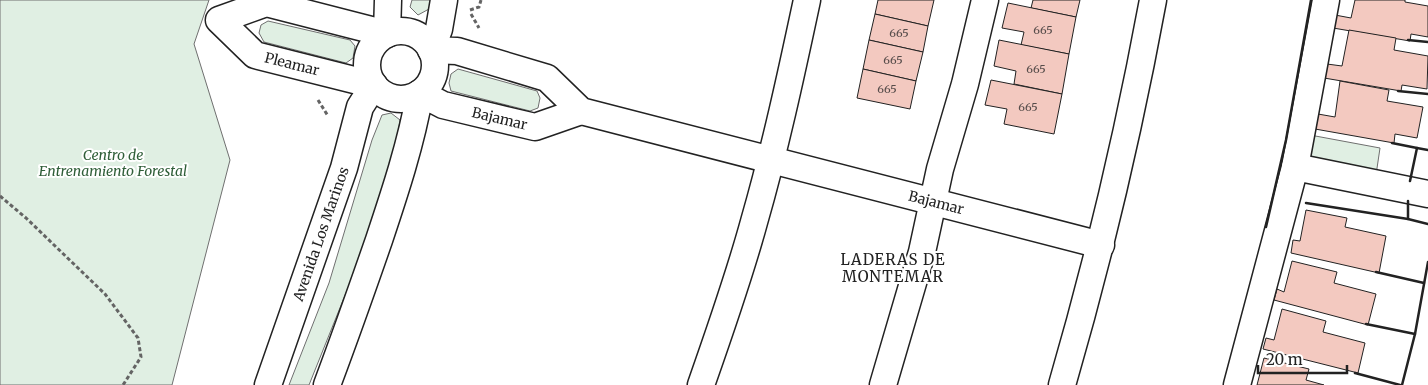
<svg xmlns="http://www.w3.org/2000/svg" width="1428" height="385" viewBox="0 0 1428 385" font-family="Merriweather,serif">
<style>
.green{fill:#e0efe3;stroke:#6f6f6f}
.building{fill:#f3c9c0;stroke:#222}
.lines{fill:none;stroke-linecap:round;stroke-linejoin:round}
.minor-casing{stroke:#222;stroke-width:29}
.path{stroke:#646464;stroke-width:3;stroke-dasharray:4 2.5;stroke-linecap:butt}
.minor{stroke:#fff;stroke-width:26}
.wall{stroke:#222;stroke-width:2.5}
.labels{text-anchor:middle;dominant-baseline:central;stroke-width:4;stroke-linejoin:round;paint-order:stroke}
.number-label{font-size:11px;fill:#564c4a}
.street-label{font-size:14px;fill:#222;stroke:#fff}
.park-label{font-size:14px;font-style:italic;fill:#2f5e38;stroke:#fff}
.neighbourhood-label{font-size:15px;letter-spacing:1px;fill:#222;stroke:#fff}
</style>
<rect width="100%" height="100%" fill="#fff"/>
<!-- green -->
<g class="green">
<polygon points="0,0 209,0 194,44 230,160 172,385 0,385"/>
<polygon points="412,0 431,0 429,9 418,15 410,7"/>
<polygon points="268,21 350,40 355,46 353,58 346,63 264,42 259,33 261,25"/>
<polygon points="458,69 537,91 540,98 538,108 530,111 451,91 449,83 451,74"/>
<polygon points="391,113 400,120 396,147 360,258 309,385 289,385 329,283 372,140 382,115"/>
<polygon points="1310,135 1380,148 1376,175 1307,157"/>
</g>
<!-- building -->
<g class="building">
<polygon points="878,0 934,0 928,26 875,14"/>
<polygon points="1033,0 1080,0 1076,17 1031,8"/>
<polygon points="1355,0 1405,0 1405,2 1428,6 1428,37 1411,34 1410,41 1333,28 1335,15 1351,18"/>
<polygon points="1008,3 1076,17 1069,54 1021,45 1024,32 1002,28"/>
<polygon points="875,14 928,26 923,52 869,40"/>
<polygon points="1349,30 1396,38 1394,50 1428,56 1427,89 1402,85 1401,91 1324,78 1327,64 1342,66"/>
<polygon points="869,40 923,52 916,81 863,69"/>
<polygon points="999,40 1069,54 1062,94 1014,84 1016,71 994,66"/>
<polygon points="863,69 916,81 910,109 857,98"/>
<polygon points="991,80 1062,94 1054,134 1004,124 1007,109 985,105"/>
<polygon points="1340,81 1389,90 1387,101 1423,107 1417,138 1395,134 1394,143 1315,129 1318,114 1335,117"/>
<polygon points="1306,210 1347,218 1345,227 1386,236 1379,273 1291,253 1293,240 1300,241"/>
<polygon points="1292,261 1337,272 1334,283 1376,294 1368,325 1274,300 1277,289 1284,292"/>
<polygon points="1282,309 1326,321 1323,332 1365,343 1358,373 1263,349 1266,338 1274,340"/>
<polygon points="1264,358 1309,369 1306,380 1324,385 1257,385"/>
</g>
<g class="lines">
<!-- minor casing -->
<g class="minor-casing">
<g id="minor">
<path id="s1" d="M444,0L439,29L431,50L457,51L547,78L581,111L1101,245"/>
<circle cx="401" cy="65" r="34"/>
<polyline points="1295,167 1428,194"/>
<path id="s2" d="M268,385L344,168L360,107L374,85L255,55L219,20L266,3L387,34L388,0"/>
<path id="s3" d="M327,385C345,337 362,289 379,240C395,192 411,144 420,93L443,105L535,127L581,111"/>
<path d="M701,385C720,331 739,277 754,222C775,149 791,75 807,0"/>
<polyline points="883,385 922,252 940,169 965,84 985,0"/>
<path d="M1062,385C1099,258 1129,130 1153,0"/>
<polyline points="1237,385 1295,167 1326,0"/>
</g>
</g>
<!-- path -->
<g class="path">
<polyline points="470,10 479,7 481,0"/>
<polyline points="471,14 479,28"/>
<polyline points="318,100 328,116"/>
<polyline points="0,196 26,218 105,294 138,338 141,357 123,385"/>
</g>
<!-- minor -->
<use href="#minor" class="minor"/>
<!-- wall -->
<g class="wall">
<polyline points="1408,40 1428,42"/>
<polyline points="1398,91 1428,94"/>
<polyline points="1392,143 1417,148"/>
<polyline points="1410,181 1417,148 1428,150"/>
<polyline points="1408,201 1408,219 1428,224"/>
<polyline points="1306,203 1408,219"/>
<polyline points="1266,227 1286,140 1311,0"/>
<polyline points="1376,272 1424,283"/>
<polyline points="1366,324 1415,334"/>
<polyline points="1355,373 1400,385"/>
<polyline points="1402,385 1415,334 1428,262"/>
</g>
</g>
<g class="labels">
<!-- number labels -->
<g class="number-label">
<text x="1043" y="30">665</text>
<text x="899" y="33">665</text>
<text x="893" y="60">665</text>
<text x="1036" y="69">665</text>
<text x="887" y="89">665</text>
<text x="1028" y="107">665</text>
</g>
<!-- street labels -->
<g class="street-label">
<text transform="translate(292 64) rotate(14)">Pleamar</text>
<text stroke="none"><textPath href="#s3" startOffset="391">Bajamar</textPath></text>
<text stroke="none"><textPath href="#s1" startOffset="586">Bajamar</textPath></text>
<text stroke="none"><textPath href="#s2" startOffset="160">Avenida Los Marinos</textPath></text>
</g>
<!-- park labels -->
<g class="park-label">
<text x="113" y="155">Centro de<tspan x="113" dy="16">Entrenamiento Forestal</tspan></text>
</g>
<!-- neighbourhood labels -->
<g class="neighbourhood-label">
<text x="893" y="259">LADERAS DE<tspan x="893" dy="17">MONTEMAR</tspan></text>
</g>
</g>
<!-- scale -->
<path d="M1258 365v8h89v-8" fill="none" stroke="#222222" stroke-width="2.5"/>
<text x="1266" y="365" font-size="15" fill="#222222" stroke="#ffffff" stroke-width="4" paint-order="stroke">20 m</text>
</svg>
